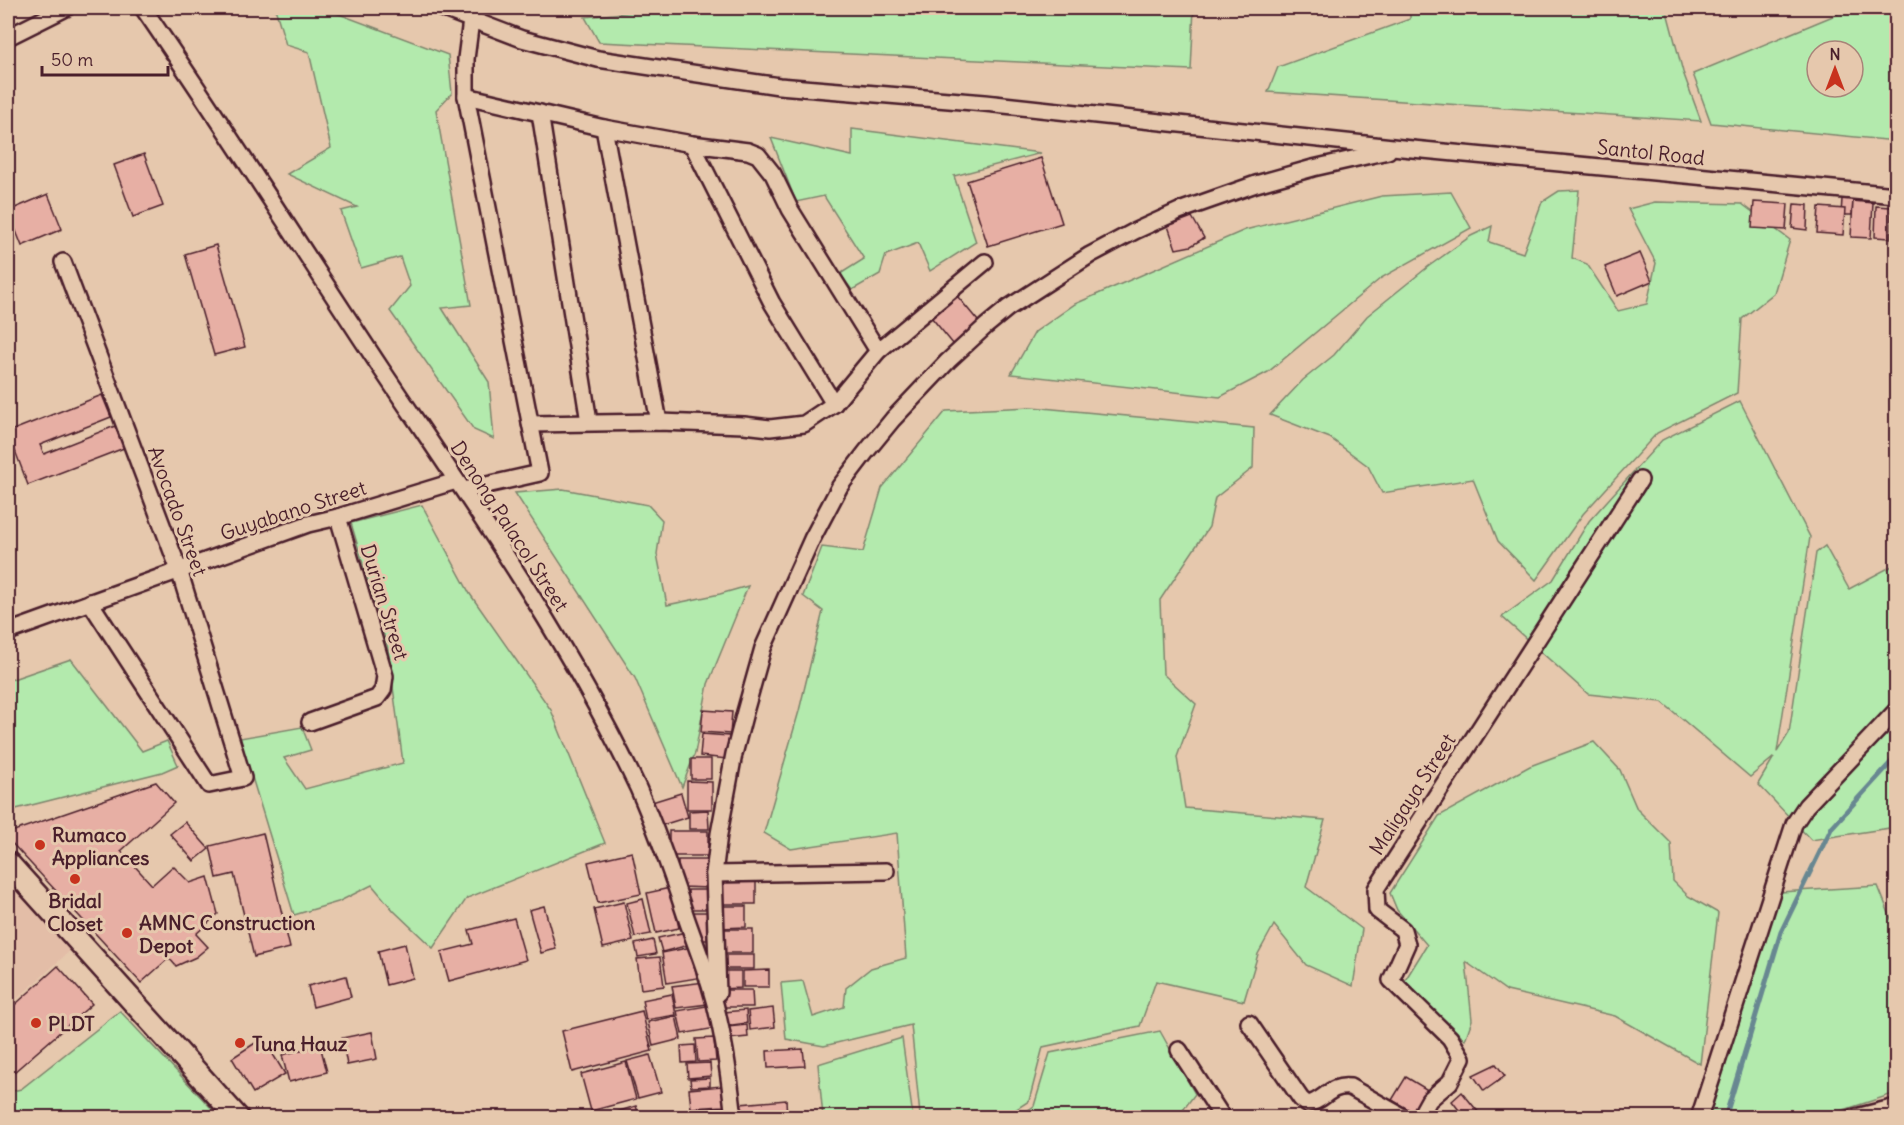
<svg xmlns="http://www.w3.org/2000/svg" width="1904" height="1125" viewBox="0 0 1904 1125" font-family="Delius,sans-serif">
<style>
.built{fill:#e3bda7}
.green{fill:#b3eaad;stroke:#7e846c;stroke-width:1.5;fill-rule:evenodd}
.lines{fill:none;stroke-linecap:round;stroke-linejoin:round}
.stream{stroke:#678791;stroke-width:5}
.building{fill:#e7afa4;stroke:#4a1f2b;stroke-width:1.5}
.minor-casing{stroke:#4a1f2b;stroke-width:20}
.secondary-casing{stroke:#4a1f2b;stroke-width:26}
.minor{stroke:#e6c8ad;stroke-width:15}
.secondary{stroke:#e6c8ad;stroke-width:21}
.poi-dot{fill:#c8321e;stroke:#e6c8ad;stroke-width:2}
.labels{text-anchor:middle;dominant-baseline:central;stroke-width:6;stroke-linejoin:round;paint-order:stroke}
.street-label{font-size:20px;fill:#4a1f2b;stroke:#e6c8ad}
.poi-label{font-size:20px;font-weight:bold;fill:#4a1f2b;stroke:#e6c8ad;text-anchor:start}
</style>
<rect width="100%" height="100%" fill="#e6c8ad"/>
<filter id="ink" filterUnits="userSpaceOnUse"><feTurbulence type="fractalNoise" baseFrequency=".0167" numOctaves="2"/><feDisplacementMap in="SourceGraphic" scale="12" xChannelSelector="R" yChannelSelector="G"/><feConvolveMatrix kernelMatrix="1 2 1 2 8 2 1 2 1" color-interpolation-filters="sRGB"/></filter>
<g filter="url(#ink)">
<!-- built -->
<polygon class="built" points="8,878 72,949 8,1007"/>
<!-- green -->
<g class="green">
<polygon points="275,8 323,8 448,55 452,93 436,110 471,305 442,308 489,382 494,439 474,430 390,311 410,286 400,257 361,268 341,211 357,207 287,174 331,148 309,52 286,45"/>
<polygon points="668,8 1194,8 1191,70 599,42 585,17"/>
<polygon points="1410,8 1666,8 1683,72 1701,121 1268,92 1278,67 1410,19"/>
<path d="M1852,8H1896V141L1711,123L1693,74ZM1817,51H1853V87H1817Z"/>
<polygon points="852,129 1041,153 954,176 976,242 930,271 918,243 886,255 880,274 852,290 840,274 864,259 824,196 796,202 771,138 852,156"/>
<polygon points="1579,190 1572,258 1587,264 1618,311 1647,304 1656,263 1628,209 1655,202 1742,204 1790,240 1774,293 1742,319 1737,393 1657,433 1583,514 1536,580 1498,541 1473,479 1382,493 1368,466 1330,438 1270,415 1303,380 1334,355 1367,316 1429,266 1471,236 1492,226 1489,242 1523,253 1542,202 1559,191"/>
<polygon points="1451,192 1471,228 1381,278 1268,372 1220,397 1011,374 1035,332 1075,304 1245,230 1382,196"/>
<polygon points="1740,401 1810,537 1777,752 1789,733 1816,553 1825,546 1849,589 1896,564 1896,827 1811,840 1758,784 1774,757 1750,777 1662,702 1588,694 1502,617 1553,580 1589,521 1662,440"/>
<polygon points="1032,407 1254,428 1253,468 1215,498 1209,527 1160,600 1163,674 1196,704 1177,757 1185,808 1325,820 1306,887 1362,929 1353,986 1306,965 1274,925 1258,954 1244,1001 1156,981 1140,1026 1043,1047 1029,1101 1004,1117 923,1117 920,1115 911,1025 824,1046 786,1039 781,983 803,981 813,1017 844,1007 846,988 871,968 906,958 897,833 791,849 764,833 799,711 823,611 803,596 822,547 863,552 882,488 946,411"/>
<polygon points="563,489 648,505 662,520 657,554 667,605 720,594 748,586 708,684 695,753 682,787 635,678 515,493"/>
<polygon points="422,505 470,594 551,710 605,843 467,898 433,948 394,911 372,885 338,902 294,915 240,738 302,727 311,750 284,758 305,789 403,763 388,649 351,523"/>
<polygon points="71,659 142,751 167,741 178,765 162,772 8,811 8,676 10,680"/>
<polygon points="1594,742 1620,770 1637,809 1671,843 1673,881 1688,896 1718,913 1700,1064 1615,1016 1507,991 1466,962 1472,1020 1465,1040 1404,982 1427,945 1397,910 1390,893 1439,816 1530,766"/>
<polygon points="1878,886 1896,931 1896,1093 1825,1116 1709,1117 1780,892"/>
<polygon points="120,1011 212,1109 199,1118 8,1117 8,1092 21,1089"/>
<polygon points="1160,1031 1195,1094 1178,1117 1018,1117 1034,1106 1050,1053"/>
<polygon points="902,1038 913,1117 823,1117 818,1064"/>
</g>
<g class="lines">
<!-- stream -->
<polyline class="stream" points="1725,1118 1781,932 1832,827 1896,757"/>
</g>
<!-- building -->
<g class="building">
<polygon points="144,154 163,206 133,217 114,165"/>
<polygon points="1041,158 1062,223 988,246 967,181"/>
<polygon points="48,194 62,229 22,246 8,211"/>
<polygon points="1842,199 1853,199 1852,215 1841,215"/>
<polygon points="1853,201 1873,203 1871,238 1851,237"/>
<polygon points="1754,202 1788,204 1786,230 1752,228"/>
<polygon points="1794,204 1808,205 1807,230 1792,228"/>
<polygon points="1894,205 1896,205 1896,241 1892,241"/>
<polygon points="1876,206 1891,207 1890,238 1875,237"/>
<polygon points="1819,207 1845,209 1843,235 1817,233"/>
<polygon points="1192,217 1204,238 1191,246 1176,249 1168,226"/>
<polygon points="216,245 245,347 214,355 185,254"/>
<polygon points="1640,253 1652,281 1617,296 1605,267"/>
<polygon points="953,291 983,327 958,350 927,312"/>
<polygon points="102,395 111,417 40,445 44,454 115,426 124,448 28,485 8,432"/>
<polygon points="703,710 732,712 730,734 701,732"/>
<polygon points="702,734 729,736 727,759 700,756"/>
<rect x="691" y="759" width="20" height="20"/>
<polygon points="687,781 712,782 712,809 687,809"/>
<polygon points="156,782 174,803 121,851 152,885 173,866 190,883 208,877 218,914 196,934 208,947 196,957 176,966 169,958 141,983 8,839 8,833"/>
<polygon points="681,793 688,817 659,826 652,802"/>
<polygon points="708,810 709,829 689,829 689,811"/>
<polygon points="185,822 209,849 194,861 170,834"/>
<rect x="669" y="831" width="39" height="25"/>
<polygon points="263,833 290,948 254,957 234,874 217,878 210,846"/>
<polygon points="632,852 641,894 598,903 588,862"/>
<polygon points="678,860 709,860 709,888 682,887 682,879 678,879"/>
<rect x="720" y="877" width="36" height="27"/>
<polygon points="670,888 679,928 656,933 647,893"/>
<rect x="688" y="890" width="20" height="19"/>
<polygon points="643,899 651,934 635,937 627,903"/>
<polygon points="624,902 633,941 603,948 594,909"/>
<polygon points="544,906 556,949 541,953 529,910"/>
<polygon points="720,906 746,906 746,927 721,928"/>
<polygon points="690,912 707,912 707,940 702,940"/>
<polygon points="514,918 526,960 449,981 441,952 473,944 469,930"/>
<polygon points="721,929 753,929 753,953 722,953"/>
<polygon points="686,932 689,945 662,952 658,938"/>
<polygon points="653,940 656,954 638,957 635,944"/>
<polygon points="405,944 413,978 386,985 378,951"/>
<polygon points="692,947 697,978 667,983 662,953"/>
<rect x="720" y="955" width="34" height="14"/>
<polygon points="660,957 664,986 641,989 637,959"/>
<polygon points="58,966 92,1004 13,1073 8,1067 8,1011"/>
<polygon points="769,970 769,987 743,987 743,971"/>
<polygon points="719,971 741,971 741,988 719,989"/>
<polygon points="346,976 351,997 313,1007 308,986"/>
<polygon points="705,982 708,1004 676,1008 672,986"/>
<polygon points="723,990 752,990 753,1007 723,1007"/>
<polygon points="672,994 676,1015 646,1020 642,1000"/>
<polygon points="712,1005 716,1028 682,1034 677,1011"/>
<polygon points="773,1008 775,1027 750,1030 748,1011"/>
<polygon points="746,1010 747,1023 725,1026 724,1012"/>
<polygon points="642,1011 652,1051 572,1072 562,1031"/>
<polygon points="676,1016 681,1039 653,1046 648,1022"/>
<polygon points="747,1025 748,1037 728,1039 727,1027"/>
<polygon points="372,1032 377,1059 347,1065 342,1038"/>
<polygon points="263,1038 285,1074 253,1093 232,1058"/>
<polygon points="714,1038 716,1061 698,1062 696,1039"/>
<polygon points="320,1045 327,1072 289,1082 282,1055"/>
<polygon points="695,1045 696,1062 682,1063 681,1046"/>
<polygon points="803,1049 805,1066 768,1068 767,1051"/>
<polygon points="650,1055 661,1092 638,1098 627,1061"/>
<polygon points="626,1062 636,1099 591,1111 581,1074"/>
<polygon points="710,1063 711,1076 688,1078 687,1064"/>
<polygon points="1496,1064 1505,1076 1484,1091 1473,1075"/>
<polygon points="1406,1077 1431,1092 1417,1115 1392,1100"/>
<polygon points="710,1078 710,1086 691,1087 690,1079"/>
<polygon points="722,1086 724,1106 691,1108 689,1089"/>
<polygon points="1462,1092 1479,1113 1473,1118 1465,1118 1452,1101"/>
<polygon points="786,1100 787,1118 741,1118 740,1104"/>
<polygon points="636,1106 640,1118 597,1118"/>
<polygon points="722,1107 723,1118 691,1118 690,1109"/>
</g>
<g class="lines">
<!-- minor casing -->
<g class="minor-casing">
<g id="minor">
<path d="M143,8C225,127 302,249 382,370C473,505 568,640 638,788C656,829 671,871 685,914C693,938 703,962 710,986C723,1028 729,1074 734,1118"/>
<polyline points="441,8 522,39 598,59 779,86 985,103 1402,148 1896,195"/>
<polyline points="8,37 66,8"/>
<polyline points="466,96 604,128 692,144 748,151 758,155 773,174 790,209 878,351"/>
<polyline points="540,113 589,422"/>
<polyline points="604,128 659,422"/>
<polyline points="692,144 772,303 834,404"/>
<polyline points="63,262 179,570 243,778 209,785 90,602"/>
<polyline points="530,424 659,422 744,425 770,428 804,424 834,404 878,351 985,262"/>
<polyline points="464,490 540,473 466,96 466,59 471,20"/>
<polyline points="8,632 308,524 338,517 456,481"/>
<polyline points="310,722 377,698 383,690 385,676 338,517"/>
<polyline points="714,874 886,871"/>
<polyline points="718,993 714,874 719,834 734,754 745,712 763,648 812,539 840,486 866,452 893,419 948,361 986,326 1008,308 1090,255 1135,231 1179,211 1256,184 1313,168 1388,151"/>
<path d="M1249,1023L1301,1099L1307,1104C1324,1102 1329,1084 1350,1087L1405,1118"/>
<polyline points="1179,1050 1223,1118"/>
<polyline points="1419,1118 1429,1100 1450,1082 1462,1058 1450,1038 1391,980 1407,944 1403,930 1377,910 1376,889 1640,480"/>
<polyline points="1699,1118 1794,824 1806,806 1896,711"/>
<polyline points="1852,1118 1896,1107"/>
</g>
</g>
<!-- secondary casing -->
<g class="secondary-casing">
<polyline id="secondary" points="8,863 238,1118"/>
</g>
<!-- minor -->
<use href="#minor" class="minor"/>
<!-- secondary -->
<use href="#secondary" class="secondary"/>
</g>
</g>
<!-- markers -->
<g class="poi-dot">
<circle cx="40" cy="845" r="6"/>
<circle cx="75" cy="879" r="6"/>
<circle cx="127" cy="933" r="6"/>
<circle cx="36" cy="1023" r="6"/>
<circle cx="240" cy="1043" r="6"/>
</g>
<g class="labels">
<!-- street labels -->
<g class="street-label">
<text transform="translate(1651 152) rotate(6)">Santol Road</text>
<text transform="translate(293 510) rotate(-18)">Guyabano Street</text>
<text transform="translate(178 511) rotate(70)">Avocado Street</text>
<text transform="translate(510 526) rotate(57)">Denong Palacol Street</text>
<text transform="translate(385 602) rotate(73)">Durian Street</text>
<text transform="translate(1412 794) rotate(-57)">Maligaya Street</text>
</g>
<!-- poi labels -->
<g class="poi-label">
<text x="52" y="834">Rumaco<tspan x="52" dy="23">Appliances</tspan></text>
<text x="75" y="900" text-anchor="middle">Bridal<tspan x="75" dy="23">Closet</tspan></text>
<text x="139" y="922">AMNC Construction<tspan x="139" dy="23">Depot</tspan></text>
<text x="48" y="1023">PLDT</text>
<text x="252" y="1043">Tuna Hauz</text>
</g>
</g>
<!-- margin -->
<rect width="1904" height="1125" fill="none" stroke="#e6c8ad" stroke-width="30"/>
<rect x="15" y="15" width="1874" height="1095" fill="none" stroke="#4a1f2b" stroke-width="2" filter="url(#ink)"/>
<!-- north arrow -->
<g transform="translate(1835 69)"><circle r="28" fill="#e6c8ad" stroke="#a88479" stroke-width="1.5"/>
<path d="M0-4.5L10 22L0 15L-10 22Z" fill="#c8321e"/>
<text y="-9" font-size="16" font-weight="bold" text-anchor="middle" fill="#4a1f2b">N</text>
</g>
<!-- scale -->
<path d="M42 66v9h126v-9" fill="none" stroke="#4a1f2b" stroke-width="3"/>
<text x="51" y="66" font-size="18" fill="#4a1f2b" stroke="#e6c8ad" stroke-width="4.5" paint-order="stroke">50 m</text>
</svg>
